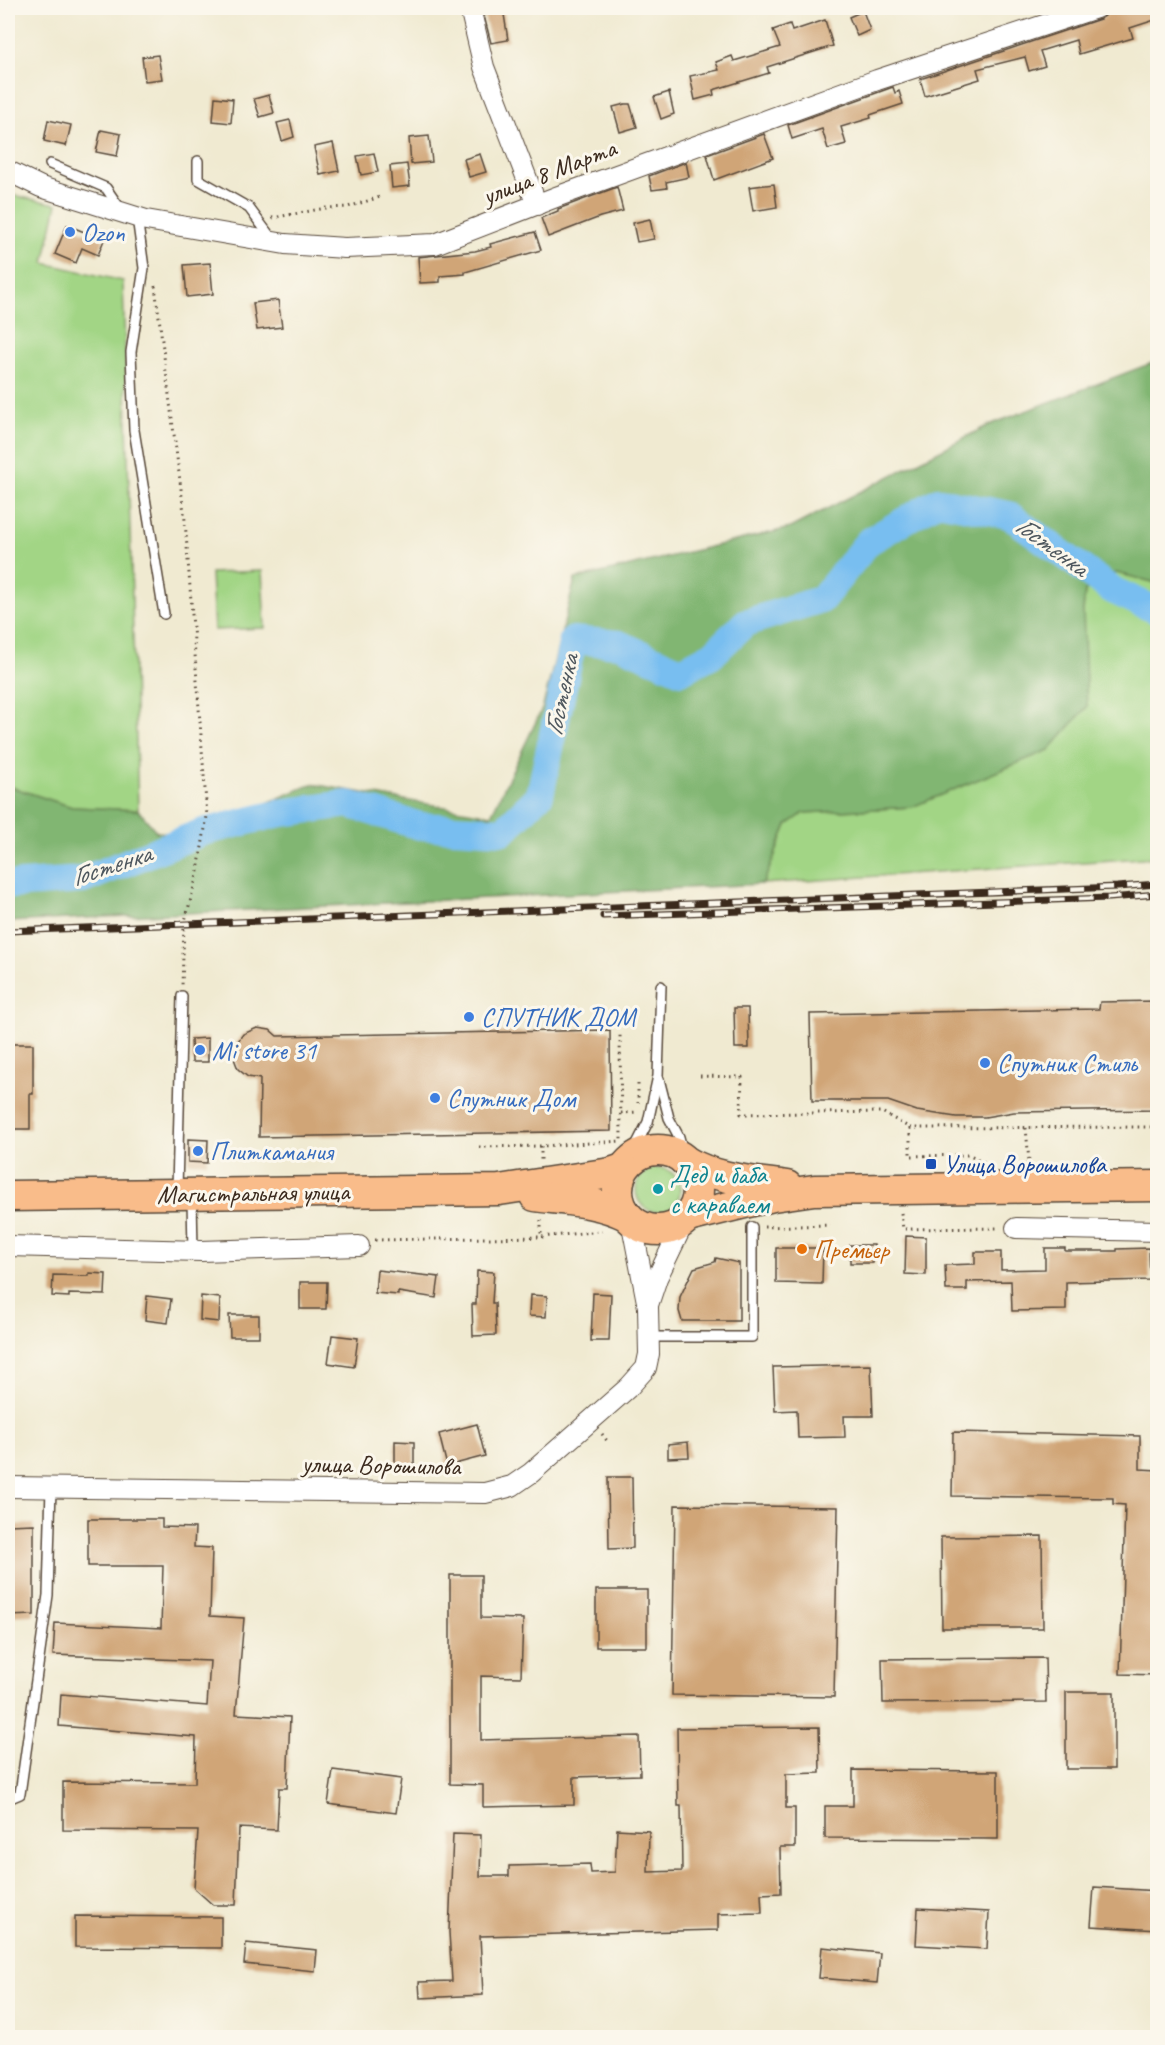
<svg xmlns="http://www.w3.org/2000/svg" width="1165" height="2045" viewBox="0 0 1165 2045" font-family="Caveat,sans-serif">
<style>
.green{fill:#a2d585;stroke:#6e8052;stroke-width:1.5}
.forest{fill:#81b672;stroke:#5e7048;stroke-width:1.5}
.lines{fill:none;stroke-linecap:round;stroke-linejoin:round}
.river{stroke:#78bef0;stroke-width:28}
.building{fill:#d0a577}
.service-casing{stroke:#564739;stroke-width:12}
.minor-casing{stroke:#564739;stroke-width:22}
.primary-casing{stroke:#564739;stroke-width:33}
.path{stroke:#564739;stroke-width:3;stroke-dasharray:1.5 4.5;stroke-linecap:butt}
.service{stroke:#fff;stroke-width:9}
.minor{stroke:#fff;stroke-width:20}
.primary{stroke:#f9bc8a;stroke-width:30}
.rail-casing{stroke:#3b2a1e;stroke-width:7}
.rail{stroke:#fbf7ec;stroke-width:4.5;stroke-dasharray:14;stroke-linecap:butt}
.shop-dot{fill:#3f7fe0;stroke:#fbf7ec;stroke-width:2}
.transit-dot{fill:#1a4fb4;stroke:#fbf7ec;stroke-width:2}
.culture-dot{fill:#0f9aa8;stroke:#fbf7ec;stroke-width:2}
.food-dot{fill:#e8710a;stroke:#fbf7ec;stroke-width:2}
.labels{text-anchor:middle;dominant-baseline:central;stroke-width:6;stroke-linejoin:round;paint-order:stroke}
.street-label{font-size:26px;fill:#3b2a1e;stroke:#fbf7ec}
.shop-label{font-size:26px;fill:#366cbe;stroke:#fbf7ec;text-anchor:start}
.transit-label{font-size:26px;fill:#164399;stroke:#fbf7ec;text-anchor:start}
.culture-label{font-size:26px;fill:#0d838f;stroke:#fbf7ec;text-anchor:start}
.food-label{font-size:26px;fill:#c56008;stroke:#fbf7ec;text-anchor:start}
.water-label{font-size:27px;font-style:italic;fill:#4d565d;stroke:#fbf7ec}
</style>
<rect width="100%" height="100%" fill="#fbf7ec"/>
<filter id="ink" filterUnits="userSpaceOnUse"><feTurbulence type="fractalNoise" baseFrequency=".0167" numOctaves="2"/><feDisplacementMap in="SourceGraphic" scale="12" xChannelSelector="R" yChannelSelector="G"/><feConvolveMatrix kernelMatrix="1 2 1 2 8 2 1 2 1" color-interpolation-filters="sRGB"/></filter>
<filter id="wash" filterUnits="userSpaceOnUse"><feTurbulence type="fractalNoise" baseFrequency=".008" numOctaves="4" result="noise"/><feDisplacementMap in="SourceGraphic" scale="24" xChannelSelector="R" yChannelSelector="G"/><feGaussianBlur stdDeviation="1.35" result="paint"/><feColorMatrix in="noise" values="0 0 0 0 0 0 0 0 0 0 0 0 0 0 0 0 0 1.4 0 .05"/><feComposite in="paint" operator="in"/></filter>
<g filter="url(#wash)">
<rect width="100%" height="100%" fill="#f0ead1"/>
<!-- green -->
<g class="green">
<polygon points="10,195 57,204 44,263 123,281 138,810 72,807 8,786 8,200"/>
<polygon points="262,571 265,628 214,630 211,573"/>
<polygon points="1117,573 1157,583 1157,857 763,884 787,825 804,813 912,807 1083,611 1085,591 1097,577"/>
<circle cx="658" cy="1190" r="22"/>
</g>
<!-- forest -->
<polygon class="forest" points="1157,361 1157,583 1117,573 1097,577 1085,591 1083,611 1087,707 1049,750 912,807 804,813 787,825 763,884 8,922 8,786 72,807 138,810 157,832 191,835 312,784 491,815 543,707 575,579 790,528 989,425"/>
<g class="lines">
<!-- river -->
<polyline class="river" points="8,885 83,880 203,832 281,813 348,804 420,826 503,831 540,795 573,640 619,644 681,671 713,654 745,623 822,599 868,542 938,501 1009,515 1112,590 1158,611"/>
</g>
<g id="blocks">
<!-- building -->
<g class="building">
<polygon points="482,8 503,8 508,40 491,43"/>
<polygon points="1108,8 1158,8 1158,19 1130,28 1133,38 1079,54 1076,40 1040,51 1045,66 1029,71 1025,57 977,69 980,79 925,96 920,79 1100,19 1105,16"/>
<polygon points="863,11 870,30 857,36 849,17"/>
<polygon points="825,20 833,46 767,67 769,73 713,90 714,95 695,100 690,76 719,70 716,62 732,56 734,61 780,47 773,30 790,24 792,31"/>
<polygon points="158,55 162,79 145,81 142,57"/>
<polygon points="893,87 895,93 899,91 903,104 870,115 871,118 841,127 846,144 828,149 822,129 792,139 788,125"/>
<polygon points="669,92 674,114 661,119 654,97"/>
<polygon points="269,95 274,113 260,117 254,99"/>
<polygon points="215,97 233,99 231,123 213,121"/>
<polygon points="625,104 630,104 637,127 620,132 613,107"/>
<polygon points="48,120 71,125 66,146 44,141"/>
<polygon points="290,120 294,137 282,141 277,123"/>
<polygon points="101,130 121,134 117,156 96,152"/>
<polygon points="764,134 773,158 714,180 707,155"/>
<polygon points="429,136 432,162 411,164 409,138"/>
<polygon points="333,143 339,171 320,175 314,147"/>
<polygon points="374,153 378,172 361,175 357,156"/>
<polygon points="480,154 486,172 469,177 464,159"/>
<polygon points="686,162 689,177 666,182 667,188 652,190 649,176"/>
<polygon points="407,164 410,186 392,188 390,166"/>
<polygon points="774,184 777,207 753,211 749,187"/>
<polygon points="617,187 623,211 600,217 548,237 541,218 558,211 558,209"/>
<polygon points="650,219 654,239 637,242 633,223"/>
<polygon points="67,225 104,240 98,255 82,248 76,263 55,254"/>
<polygon points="535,232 541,250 465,272 465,274 440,276 440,282 420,283 418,257 475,251 491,247 490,244"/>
<polygon points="210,263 213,294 187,297 184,265"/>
<polygon points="278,300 282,327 257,330 253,303"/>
<polygon points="1158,1001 1158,1110 1014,1112 985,1117 956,1117 917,1111 888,1101 812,1101 810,1014 1099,1009 1100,1002"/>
<polygon points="734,1008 748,1008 749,1048 735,1048"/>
<polygon points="257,1028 270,1030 277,1036 610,1030 611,1131 259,1137 260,1079 248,1077 238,1069 233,1056 235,1045 243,1034"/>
<polygon points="208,1038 208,1062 192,1062 191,1039"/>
<polygon points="8,1044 33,1044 33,1094 30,1094 30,1129 8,1129"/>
<polygon points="188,1139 208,1140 207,1163 188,1162"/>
<polygon points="906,1236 926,1237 926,1275 905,1274"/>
<polygon points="850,1245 874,1245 873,1263 850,1263"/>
<polygon points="776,1248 823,1248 822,1284 776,1283"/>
<polygon points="1045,1248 1065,1248 1065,1251 1117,1251 1117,1249 1149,1248 1150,1280 1066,1282 1066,1310 1012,1311 1011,1281 967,1282 967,1290 946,1290 945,1265 975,1264 975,1252 1001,1252 1001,1270 1045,1269"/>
<polygon points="716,1258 739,1263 739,1321 682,1321 679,1311 680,1297 694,1268 715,1262"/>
<polygon points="377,1270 439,1277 436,1298 398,1292 398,1295 375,1293"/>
<polygon points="477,1271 494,1272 492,1303 495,1303 496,1335 473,1336 472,1304 476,1304"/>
<polygon points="89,1273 106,1274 105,1295 69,1294 69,1297 52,1296 53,1275 89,1276"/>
<polygon points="300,1282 327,1282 326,1309 300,1309"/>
<polygon points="593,1293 611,1294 609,1341 591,1341"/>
<polygon points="530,1295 547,1296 546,1317 529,1316"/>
<polygon points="147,1296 171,1299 168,1323 145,1320"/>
<polygon points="201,1296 220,1298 219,1322 200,1320"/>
<polygon points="229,1315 259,1315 259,1337 230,1337"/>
<polygon points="332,1335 358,1338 354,1367 328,1363"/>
<polygon points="871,1365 873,1416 844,1416 845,1437 798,1438 797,1410 775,1411 773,1367"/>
<polygon points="477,1424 485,1456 447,1466 439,1434"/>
<polygon points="953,1432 1140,1436 1140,1469 1158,1470 1158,1675 1120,1674 1125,1505 1113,1504 1113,1498 952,1496"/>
<polygon points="395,1441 414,1442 414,1468 395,1467"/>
<polygon points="688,1442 689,1457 668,1458 668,1444"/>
<polygon points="608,1477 632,1477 633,1548 609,1549"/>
<polygon points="675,1505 838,1507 834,1697 672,1695"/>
<polygon points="88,1519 162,1519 162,1527 195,1528 194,1547 212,1548 210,1616 244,1618 236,1714 290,1717 287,1788 279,1788 277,1830 239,1828 236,1905 213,1905 194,1888 198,1831 63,1830 63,1782 195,1783 196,1737 59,1726 61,1694 207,1706 210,1661 53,1655 55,1623 161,1628 163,1566 88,1566"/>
<polygon points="34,1524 34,1615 8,1616 8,1525"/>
<polygon points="1042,1536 1043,1628 942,1628 941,1537"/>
<polygon points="450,1575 481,1575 481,1618 523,1619 521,1677 481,1676 481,1740 639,1736 640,1775 574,1777 574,1805 483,1807 483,1785 450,1784"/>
<rect x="596" y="1590" width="51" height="57"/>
<polygon points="1045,1658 1046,1702 883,1703 882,1659"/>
<rect x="1066" y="1692" width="48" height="77"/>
<polygon points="819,1727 820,1773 786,1774 786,1808 795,1808 795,1847 780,1847 781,1893 761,1894 762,1913 718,1914 718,1930 480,1936 483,1995 420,1998 419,1982 452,1981 449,1932 453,1834 481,1835 480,1876 509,1876 509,1866 590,1864 591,1873 615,1872 617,1829 649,1831 648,1872 682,1871 681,1806 678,1806 677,1728"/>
<polygon points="333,1770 401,1779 396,1813 328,1804"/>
<polygon points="853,1770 998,1771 998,1839 825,1838 825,1806 853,1806"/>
<polygon points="1094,1887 1158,1891 1158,1930 1091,1926"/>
<polygon points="918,1908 989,1912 987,1949 916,1945"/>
<polygon points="75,1916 221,1917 221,1948 75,1947"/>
<polygon points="246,1943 317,1950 315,1971 244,1964"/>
<polygon points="822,1947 880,1953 877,1983 819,1978"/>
</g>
</g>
</g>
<g filter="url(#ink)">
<use href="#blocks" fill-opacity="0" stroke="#564739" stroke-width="1.5"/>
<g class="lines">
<!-- service casing -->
<g class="service-casing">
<g id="service">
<polyline points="198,161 198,179 249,208 272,239"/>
<polyline points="50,164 106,188 121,210"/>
<polyline points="137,217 144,268 131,352 134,430 164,614"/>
<polyline points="659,1079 669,1118 679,1137 684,1156"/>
<polyline points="627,1163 648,1122 658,1076 661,986"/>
<polyline points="177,1189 182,996"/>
<polyline points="192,1199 193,1251"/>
<polyline points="648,1337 752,1337 752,1227"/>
<polyline points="8,1799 20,1794 48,1595 51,1487"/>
</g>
</g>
<!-- minor casing -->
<g class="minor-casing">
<g id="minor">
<polyline points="470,8 484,67 537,205"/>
<polyline points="8,171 41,187 146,220 285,244 345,248 435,244 556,197 877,80 1096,8"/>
<polyline points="1016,1228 1158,1231"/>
<polyline points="8,1246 201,1251 359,1246"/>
<polyline points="648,1305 657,1278 685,1220"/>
<polyline points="8,1487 485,1493 512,1486 531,1473 629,1387 646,1368 649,1354 648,1307 631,1220"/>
</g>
</g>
<!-- primary casing -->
<g class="primary-casing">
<g id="primary">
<circle cx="658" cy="1190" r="40"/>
<path d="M685,1161C716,1179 753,1181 787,1186"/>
<polyline points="8,1196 499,1190 611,1173 623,1169"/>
<path d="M535,1196C566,1200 597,1201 626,1215"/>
<polyline points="688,1217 773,1196 814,1190 1158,1186"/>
</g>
</g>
<!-- path -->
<g class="path">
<polyline points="272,218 326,208 348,207 380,197"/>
<polyline points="155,286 185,520 207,816 198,871 184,925 182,986"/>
<polyline points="700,1076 742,1077 741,1114 882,1112 910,1128 1158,1127"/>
<polyline points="638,1084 638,1103"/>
<polyline points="621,1113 638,1112"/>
<polyline points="910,1128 910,1156 970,1155 990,1165"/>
<polyline points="1026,1128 1029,1161 1027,1164"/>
<polyline points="541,1146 541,1163"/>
<polyline points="479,1147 541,1146 621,1141 620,1033"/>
<polyline points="901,1213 903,1229 999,1228"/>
<polyline points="541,1220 541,1237 602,1231"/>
<polyline points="764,1227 830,1225"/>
<polyline points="375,1240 541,1237"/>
<polyline points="602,1434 608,1442"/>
</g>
<!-- service -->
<use href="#service" class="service"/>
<!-- minor -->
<use href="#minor" class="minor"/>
<!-- primary -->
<use href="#primary" class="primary"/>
<!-- rail casing -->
<g class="rail-casing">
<g id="rail">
<polyline points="603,916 1109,898 1158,894"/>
<polyline points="8,931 1117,887 1158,884"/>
</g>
</g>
<!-- rail -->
<use href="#rail" class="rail"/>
</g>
</g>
<!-- markers -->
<g class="shop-dot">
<circle cx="70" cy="232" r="6"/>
<circle cx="469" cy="1017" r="6"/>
<circle cx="200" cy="1050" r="6"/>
<circle cx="985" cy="1063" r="6"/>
<circle cx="435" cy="1098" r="6"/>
<circle cx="198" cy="1151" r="6"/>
</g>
<rect class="transit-dot" x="925" y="1158" width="12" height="12" rx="3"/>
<circle class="culture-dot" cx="658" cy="1189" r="6"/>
<circle class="food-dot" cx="802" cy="1249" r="6"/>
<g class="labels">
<!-- street labels -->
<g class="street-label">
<text transform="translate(549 172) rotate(-21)">улица 8 Марта</text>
<text transform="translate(253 1193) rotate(-1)">Магистральная улица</text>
<text transform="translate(381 1465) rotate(1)">улица Ворошилова</text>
</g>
<!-- shop labels -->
<g class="shop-label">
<text x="82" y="232">Ozon</text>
<text x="481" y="1017">СПУТНИК ДОМ</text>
<text x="212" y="1050">Mi store 31</text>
<text x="997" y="1063">Спутник Стиль</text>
<text x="447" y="1098">Спутник Дом</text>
<text x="210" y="1151">Плиткамания</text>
</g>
<!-- transit labels -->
<g class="transit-label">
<text x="943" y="1164">Улица Ворошилова</text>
</g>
<!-- culture labels -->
<g class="culture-label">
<text x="670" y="1174">Дед и баба<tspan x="670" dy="30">с караваем</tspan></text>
</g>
<!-- food labels -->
<g class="food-label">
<text x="814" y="1249">Премьер</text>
</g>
<!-- water labels -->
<g class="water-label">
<text transform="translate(1052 546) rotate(36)">Гостенка</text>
<text transform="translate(561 695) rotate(-78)">Гостенка</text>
<text transform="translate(111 865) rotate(-18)">Гостенка</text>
</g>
</g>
<!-- margin -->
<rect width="1165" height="2045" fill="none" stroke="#fbf7ec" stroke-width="30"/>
</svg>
